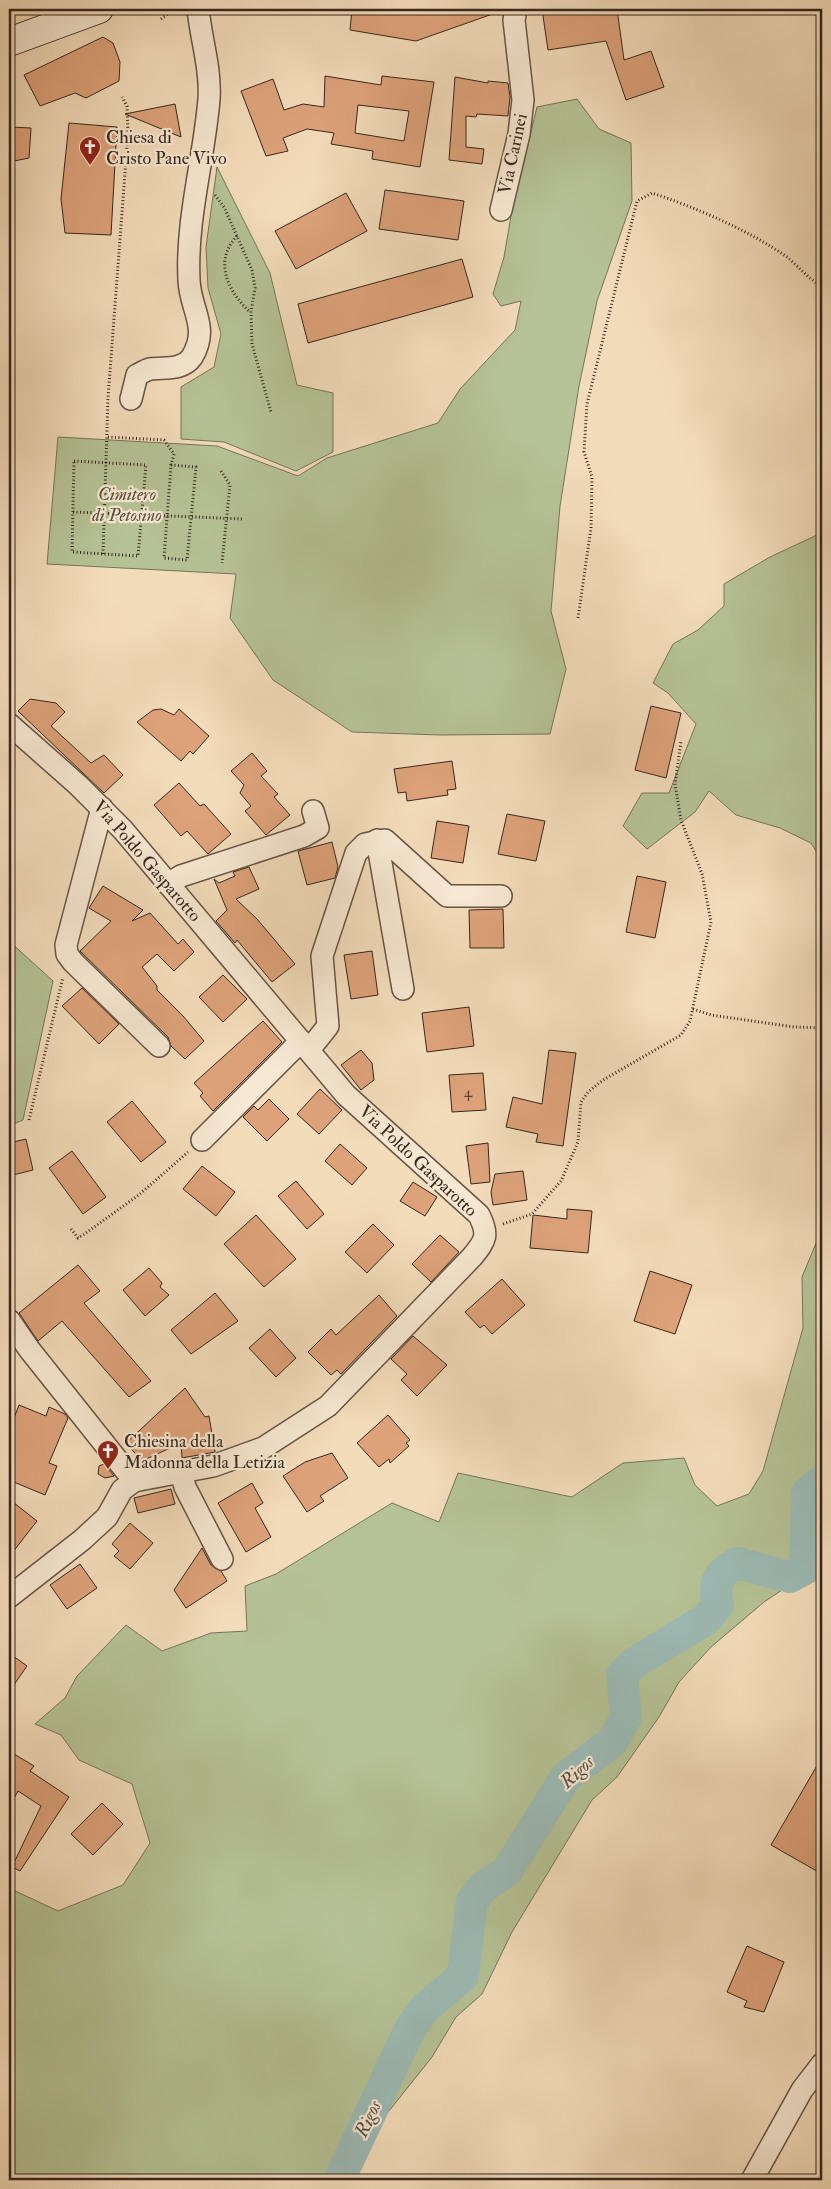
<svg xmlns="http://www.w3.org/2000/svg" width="831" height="2189" viewBox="0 0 831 2189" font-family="'IM FELL Double Pica',serif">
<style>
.green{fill:#b5c295;stroke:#76745a}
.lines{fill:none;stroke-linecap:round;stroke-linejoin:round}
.river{stroke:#9cbab4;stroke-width:32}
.building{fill:#dda27a;stroke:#37261e;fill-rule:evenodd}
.street-casing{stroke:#665445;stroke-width:24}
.secondary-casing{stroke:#37261e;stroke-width:30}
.path{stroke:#37261e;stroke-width:3;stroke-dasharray:1 2.5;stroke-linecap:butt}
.street{stroke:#f7e8d2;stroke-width:21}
.secondary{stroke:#f7e8d2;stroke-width:28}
.labels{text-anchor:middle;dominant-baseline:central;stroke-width:4.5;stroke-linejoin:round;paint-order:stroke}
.number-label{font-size:15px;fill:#604535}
.poi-label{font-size:18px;fill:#37261e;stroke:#f7e8d2;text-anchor:start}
.street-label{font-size:18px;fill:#37261e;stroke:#f7e8d2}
.park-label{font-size:18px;font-style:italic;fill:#564d3c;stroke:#f7e8d2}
.water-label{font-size:19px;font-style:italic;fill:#504b44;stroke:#f7e8d2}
</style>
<rect width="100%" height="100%" fill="#f3dcba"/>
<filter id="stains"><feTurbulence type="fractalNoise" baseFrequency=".004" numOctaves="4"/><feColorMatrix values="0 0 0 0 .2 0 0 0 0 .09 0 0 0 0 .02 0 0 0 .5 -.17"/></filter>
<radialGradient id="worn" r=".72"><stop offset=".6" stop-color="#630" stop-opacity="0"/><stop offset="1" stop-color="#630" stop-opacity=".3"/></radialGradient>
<!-- green -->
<g class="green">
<polygon points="577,99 599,129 631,143 632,201 597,301 579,386 560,506 551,611 566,669 550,734 441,735 352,732 273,680 230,618 236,574 47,564 58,437 217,446 298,476 327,458 438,423 460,389 515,330 521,301 501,306 493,294 504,257 512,210 537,107"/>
<polygon points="217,167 270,273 297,385 333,393 333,452 296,471 224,442 181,439 181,387 214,367 221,334 208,288 206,247"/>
<polygon points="822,531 822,860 811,843 780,828 736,815 709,791 695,812 647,849 623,826 642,793 669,793 696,724 668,693 653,683 673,644 698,630 724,606 724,584 770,557 817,535"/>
<polygon points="9,941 53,981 23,1120 9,1126"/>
<polygon points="822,1229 822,1498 814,1505 815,1531 810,1554 810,1577 785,1588 764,1602 711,1647 679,1682 659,1717 617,1777 592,1800 512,1932 482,1994 456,2017 432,2057 389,2111 369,2130 351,2180 9,2180 9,1893 11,1889 58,1911 123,1885 150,1843 132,1784 79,1760 61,1735 35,1724 65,1698 77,1676 126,1625 162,1651 211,1633 247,1631 245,1586 276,1574 392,1503 439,1522 458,1473 572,1497 623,1463 684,1458 695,1485 717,1506 749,1494 763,1471 803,1328 802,1277"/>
</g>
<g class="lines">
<!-- river -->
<path class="river" d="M339,2180L410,2029L426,2007L463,1976L472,1901L483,1887L507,1871L565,1778L612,1742L626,1717L622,1675L634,1663L705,1620L718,1605C713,1582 717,1574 737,1563L790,1577L805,1569L807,1493L822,1481"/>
</g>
<!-- building -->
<g class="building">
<polygon points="352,9 501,9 501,11 416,41 350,30"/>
<polygon points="542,9 596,9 596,11 617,9 624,60 651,51 664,87 626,100 606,41 548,50"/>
<polygon points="103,37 113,43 120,62 119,81 86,98 75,93 40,106 24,75"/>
<path d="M325,76L381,85L382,76L434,82L420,167L372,159L373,151L331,144L334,133L307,129L283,138L288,151L266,156L241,91L273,79L284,110L303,104L324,107ZM358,105L409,111L404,141L355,133Z"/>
<polygon points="455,77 488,83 488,81 508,83 510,97 508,116 477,114 476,117 466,116 466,147 484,149 482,164 449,160"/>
<polygon points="175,104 181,137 125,114"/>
<polygon points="69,123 117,127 111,235 65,233 61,199"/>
<polygon points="9,127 31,128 29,158 9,162"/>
<polygon points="385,190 464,201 458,240 379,229"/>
<polygon points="346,193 367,231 296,269 275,231"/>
<polygon points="462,259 473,297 308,343 298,304"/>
<polygon points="30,699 56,703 65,712 51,726 91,763 104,755 123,775 104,793 18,711"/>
<polygon points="651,706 681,713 666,778 635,770"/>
<polygon points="161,709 174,715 179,709 209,736 193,754 190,751 181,761 137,722 153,710"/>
<polygon points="252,753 267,771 261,776 278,794 274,797 290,815 266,835 245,811 251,806 240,793 244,785 231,771"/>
<polygon points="452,761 456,789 447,790 448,795 407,801 406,792 398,793 394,769"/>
<polygon points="179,783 200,806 204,804 231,834 208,854 187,831 181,836 154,805"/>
<polygon points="507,814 545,821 536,861 498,854"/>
<polygon points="437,821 469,826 463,863 431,858"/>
<polygon points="332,842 338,867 335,878 307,885 298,851"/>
<polygon points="249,867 259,889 236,899 257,919 295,964 272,982 237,940 235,943 216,921 227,910 214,879 219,883 235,876 233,872"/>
<polygon points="637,876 666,882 655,938 626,932"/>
<polygon points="103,886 143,910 132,921 150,913 178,944 183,939 194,952 174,971 157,954 142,967 157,986 157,990 183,1016 204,1041 185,1059 171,1046 168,1037 80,951 111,921 89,908"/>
<polygon points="503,909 504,948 470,948 469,910"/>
<polygon points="372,951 378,995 351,999 344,955"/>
<polygon points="223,975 247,999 223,1022 199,997"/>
<polygon points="82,988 119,1024 99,1044 62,1006"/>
<polygon points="469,1007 474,1046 427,1052 422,1013"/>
<polygon points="263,1021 282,1042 213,1111 200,1096 203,1093 194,1083"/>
<polygon points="361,1050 372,1063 374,1080 361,1090 341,1065"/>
<polygon points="549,1050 576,1053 563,1146 536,1142 538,1134 506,1127 513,1097 542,1104"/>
<polygon points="483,1073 486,1110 452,1112 449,1075"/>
<polygon points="320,1089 342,1110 319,1134 297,1114"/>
<polygon points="269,1099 289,1119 267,1141 243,1117 254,1106 258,1110"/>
<polygon points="132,1101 166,1142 141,1162 107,1122"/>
<polygon points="26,1139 33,1170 9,1176 9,1143"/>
<polygon points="488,1143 490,1182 471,1184 466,1146"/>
<polygon points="340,1144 367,1168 352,1185 325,1161"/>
<polygon points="72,1151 106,1197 83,1214 49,1168"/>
<polygon points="202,1166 235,1192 216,1216 183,1189"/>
<polygon points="523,1171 527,1200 493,1205 491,1192 495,1174"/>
<polygon points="296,1181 324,1214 307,1229 278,1196"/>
<polygon points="413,1182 437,1197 425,1216 400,1201"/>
<polygon points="567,1209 592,1211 588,1253 530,1248 533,1215 567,1219"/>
<polygon points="256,1215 296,1259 264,1287 224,1244"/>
<polygon points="373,1224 394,1245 367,1273 345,1252"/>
<polygon points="440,1235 459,1252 431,1282 412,1264"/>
<polygon points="78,1265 100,1291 84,1303 151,1381 129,1397 62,1321 38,1341 19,1313"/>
<polygon points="149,1268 162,1283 160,1287 169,1295 145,1316 123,1290"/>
<polygon points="650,1271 692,1285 675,1334 634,1321"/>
<polygon points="502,1279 525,1305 492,1334 484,1325 480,1328 465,1312"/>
<polygon points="215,1293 238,1321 191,1354 171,1330"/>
<polygon points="379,1295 397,1316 341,1374 337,1370 331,1375 308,1352 331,1329 336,1335"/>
<polygon points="270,1329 296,1358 276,1377 249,1348"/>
<polygon points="413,1336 447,1365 417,1396 401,1380 407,1374 391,1359"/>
<polygon points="185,1388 205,1417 209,1416 215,1452 182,1458 181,1443 142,1461 126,1443"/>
<polygon points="19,1405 46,1416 49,1407 65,1414 68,1418 49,1463 57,1466 45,1495 9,1480 9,1431"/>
<polygon points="388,1415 410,1440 406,1443 409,1446 390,1463 389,1459 379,1467 357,1443"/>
<polygon points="332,1453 348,1478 320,1496 324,1501 307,1512 283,1476 305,1462"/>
<polygon points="104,1464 114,1476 105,1478 98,1474 99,1466"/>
<polygon points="252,1483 263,1503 255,1508 271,1537 246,1552 218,1503"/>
<polygon points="171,1489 175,1504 138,1513 134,1498"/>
<polygon points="9,1499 37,1521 9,1557"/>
<polygon points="130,1523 153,1543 130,1569 114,1556 119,1551 112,1544"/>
<polygon points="202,1548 211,1565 221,1571 227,1581 186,1608 174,1590"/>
<polygon points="80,1564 97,1588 67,1609 50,1585"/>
<polygon points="9,1653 27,1666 9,1692"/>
<polygon points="9,1751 34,1766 30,1771 69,1797 20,1871 12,1867 41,1806 18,1791 9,1808"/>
<polygon points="822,1757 822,1874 771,1845"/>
<polygon points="102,1803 123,1824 93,1855 71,1834"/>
<polygon points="747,1946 784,1962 764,2012 744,2007 747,2001 727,1992"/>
</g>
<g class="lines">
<!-- street casing -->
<g class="street-casing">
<g id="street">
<polyline points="501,210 519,134 523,100 514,20 516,9"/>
<path d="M131,399L137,375C141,373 146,370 150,369C165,367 182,371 192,357C210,327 190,310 189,280C186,219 204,160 209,99C211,69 201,39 198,9"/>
<path d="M9,724L78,785L123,830L346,1095L479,1215C489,1235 486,1240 472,1257L328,1406L263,1448L213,1466L134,1481L122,1490L107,1517L82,1540L9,1597"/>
<polyline points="102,808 66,945 67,954 73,962 159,1046"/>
<polyline points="377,840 403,989"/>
<polyline points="168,884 181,876 304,836 318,828 313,811"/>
<polyline points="309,1050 328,1026 322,956 356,853 365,844 385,840 447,896 501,896"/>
<polyline points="202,1140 301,1041"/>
<polyline points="9,1320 29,1349 134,1481"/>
<polyline points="181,1472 185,1487 222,1559"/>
<polyline points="752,2180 802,2090 822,2064"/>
</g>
</g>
<!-- secondary casing -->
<g class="secondary-casing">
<polyline id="secondary" points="9,42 99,9"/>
</g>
<!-- path -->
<g class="path">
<polyline points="161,19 172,11"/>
<polyline points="215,195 224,207 252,270 255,288 251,312 252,344 271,412"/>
<path d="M237,236C213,261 228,292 250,312"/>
<polyline points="108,437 164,440 174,454 171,465"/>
<polygon points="74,461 146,465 138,556 72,552"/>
<polygon points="171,465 196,467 187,560 164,558"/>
<polyline points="221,471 230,485 222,563"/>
<polyline points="73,512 243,519"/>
<polyline points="103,554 108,398 128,133 127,106 122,97"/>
<path d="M578,618L591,528L592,477L584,452L587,404L637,201L652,193C695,207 750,231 787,257C799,267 809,279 822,287"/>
<polyline points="693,1009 711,1015 794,1027 822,1028"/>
<polyline points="29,1120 63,977"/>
<polyline points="503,1224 532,1214 561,1181 578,1142 581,1102 588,1092 603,1080 681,1035 690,1021 711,922 702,874 681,820 675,784 681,741"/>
<polyline points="71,1229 78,1238 86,1233 140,1194 188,1152"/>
</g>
<!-- street -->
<use href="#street" class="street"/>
<!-- secondary -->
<use href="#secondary" class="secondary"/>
</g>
<!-- icons -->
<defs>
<g id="church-pin" transform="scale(1.125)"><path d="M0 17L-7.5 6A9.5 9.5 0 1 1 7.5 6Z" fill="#8f2418" stroke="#f7e8d2"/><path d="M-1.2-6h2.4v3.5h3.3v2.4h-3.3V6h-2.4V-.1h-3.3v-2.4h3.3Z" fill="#fff"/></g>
</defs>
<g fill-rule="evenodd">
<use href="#church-pin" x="90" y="147"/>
<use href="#church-pin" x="108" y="1451"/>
</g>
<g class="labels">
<!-- number labels -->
<g class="number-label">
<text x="468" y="1092">4</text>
</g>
<!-- poi labels -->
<g class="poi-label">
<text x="106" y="137">Chiesa di<tspan x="106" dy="21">Cristo Pane Vivo</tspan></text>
<text x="124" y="1441">Chiesina della<tspan x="124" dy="21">Madonna della Letizia</tspan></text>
</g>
<!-- street labels -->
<g class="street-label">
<text transform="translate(513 154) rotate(-78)">Via Carinei</text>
<text transform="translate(147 861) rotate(49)">Via Poldo Gasparotto</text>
<text transform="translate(418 1161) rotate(43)">Via Poldo Gasparotto</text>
</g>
<!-- park labels -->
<g class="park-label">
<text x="127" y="494">Cimitero<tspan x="127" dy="21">di Petosino</tspan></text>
</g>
<!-- water labels -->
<g class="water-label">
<text transform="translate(577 1772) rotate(-43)">Rigos</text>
<text transform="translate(368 2119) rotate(-65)">Rigos</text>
</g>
</g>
<!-- margin -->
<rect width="831" height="2189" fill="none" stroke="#f3dcba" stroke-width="30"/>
<rect x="10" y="10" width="811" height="2169" fill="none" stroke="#37261e" stroke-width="2.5"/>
<rect x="15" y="15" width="801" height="2159" fill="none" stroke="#37261e"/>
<rect width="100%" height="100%" filter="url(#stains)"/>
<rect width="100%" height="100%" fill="url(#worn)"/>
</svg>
